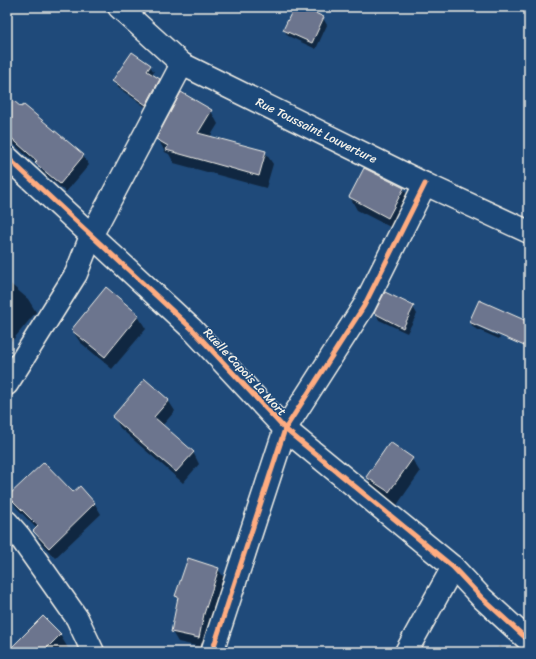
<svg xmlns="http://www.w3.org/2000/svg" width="536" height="659" viewBox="0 0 536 659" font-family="Sriracha,sans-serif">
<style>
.shadow{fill:#0007;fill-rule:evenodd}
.building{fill:#6c748e;stroke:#f4f1e8}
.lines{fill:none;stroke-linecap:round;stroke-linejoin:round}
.minor-casing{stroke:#f4f1e8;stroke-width:25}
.minor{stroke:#1f4a7a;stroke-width:22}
.cycleway-casing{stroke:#1f4a7a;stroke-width:8}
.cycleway{stroke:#ffac80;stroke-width:5}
.labels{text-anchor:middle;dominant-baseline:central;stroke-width:3;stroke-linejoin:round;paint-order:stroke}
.street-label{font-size:12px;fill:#f4f1e8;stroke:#1f4a7a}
</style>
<rect width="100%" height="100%" fill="#1f4a7a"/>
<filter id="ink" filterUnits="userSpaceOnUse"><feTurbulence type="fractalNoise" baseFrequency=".025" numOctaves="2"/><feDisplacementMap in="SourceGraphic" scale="8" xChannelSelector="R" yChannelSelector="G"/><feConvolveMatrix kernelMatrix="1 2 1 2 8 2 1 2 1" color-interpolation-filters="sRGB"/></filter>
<g filter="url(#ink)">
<!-- shadow -->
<g class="shadow">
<polygon points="295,7 299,7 323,18 327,25 316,49 288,36 284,30"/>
<polygon points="150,66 154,72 152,75 159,80 163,86 150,110 117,87 113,81"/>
<polygon points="7,96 21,109 83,156 89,165 66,192 42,172 38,166 7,138"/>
<polygon points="211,111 218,124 210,137 265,152 273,164 266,188 174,163 169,154 165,152 158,139"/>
<polygon points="403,188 411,201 396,230 357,210 350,197"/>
<polygon points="7,281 28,299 36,312 12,341 7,336"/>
<polygon points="106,289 138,316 146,329 112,369 80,342 72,330"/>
<polygon points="413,307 417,314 407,333 379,320 376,313"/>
<path d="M508,318L499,339L474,328L470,322ZM474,323L501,335L500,337L474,325Z"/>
<polygon points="168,400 175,411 162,426 193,452 199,464 183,483 120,428 114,417"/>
<polygon points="391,444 412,459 420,472 397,505 375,490 367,477"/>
<polygon points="80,487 95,504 101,514 55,558 40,542 34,531 37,529 16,507 9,496 73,494"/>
<polygon points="218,569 225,579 205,648 178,642 172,632 178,599 176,596"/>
<polygon points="43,617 60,635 68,648 63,652 9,652"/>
<polygon points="499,646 509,652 495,652"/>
</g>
<!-- building -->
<g class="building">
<polygon points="294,7 302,7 324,17 312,43 283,30"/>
<polygon points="132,52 151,65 147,71 160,79 146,105 112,81"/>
<polygon points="181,92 212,110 198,133 266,151 259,176 166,150 168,146 156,139"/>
<polygon points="7,95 21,107 24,105 84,155 60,184 35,163 37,161 7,134"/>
<polygon points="364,168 404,188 388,218 349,197"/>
<polygon points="106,287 139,315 105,357 71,330"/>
<polygon points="385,292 414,306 403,328 374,313"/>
<polygon points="479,300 529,322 529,348 469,322"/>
<polygon points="145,379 169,400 154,417 194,452 176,472 112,417"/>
<polygon points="390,442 413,458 389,492 366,477"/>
<polygon points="44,462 73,492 80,486 95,503 49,548 33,531 38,526 8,496"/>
<polygon points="188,558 219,568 204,614 199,638 171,632 178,597 175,596"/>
<polygon points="43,616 61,634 43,652 7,652"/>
</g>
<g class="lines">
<!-- minor casing -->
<g class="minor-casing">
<g id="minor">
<path id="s1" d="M119,7L182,64L425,184L529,232"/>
<polyline points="7,157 192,329 285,429 453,567 482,598 529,641"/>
<polyline points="7,384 76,274 91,236 182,64"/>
<polyline points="7,522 20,537 77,618 93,652"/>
<polyline points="212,652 285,429 364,306 425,184"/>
<polyline points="406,652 453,567"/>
</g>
</g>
<!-- minor -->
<use href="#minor" class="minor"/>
<!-- cycleway casing -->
<g class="cycleway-casing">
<g id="cycleway">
<polyline points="7,157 192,329 285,429 453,567 482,598 529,641"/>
<polyline points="212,652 285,429 364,306 425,184"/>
</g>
</g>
<!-- cycleway -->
<use href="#cycleway" class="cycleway"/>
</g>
</g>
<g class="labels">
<!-- street labels -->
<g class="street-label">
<text stroke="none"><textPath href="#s1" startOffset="235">Rue Toussaint Louverture</textPath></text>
<text transform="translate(245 372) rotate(47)">Ruelle Capois La Mort</text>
</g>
</g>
<!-- margin -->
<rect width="536" height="659" fill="none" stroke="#1f4a7a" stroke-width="24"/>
<rect x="12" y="12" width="512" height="635" fill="none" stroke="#f4f1e8" stroke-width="1.5" filter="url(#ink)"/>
</svg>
